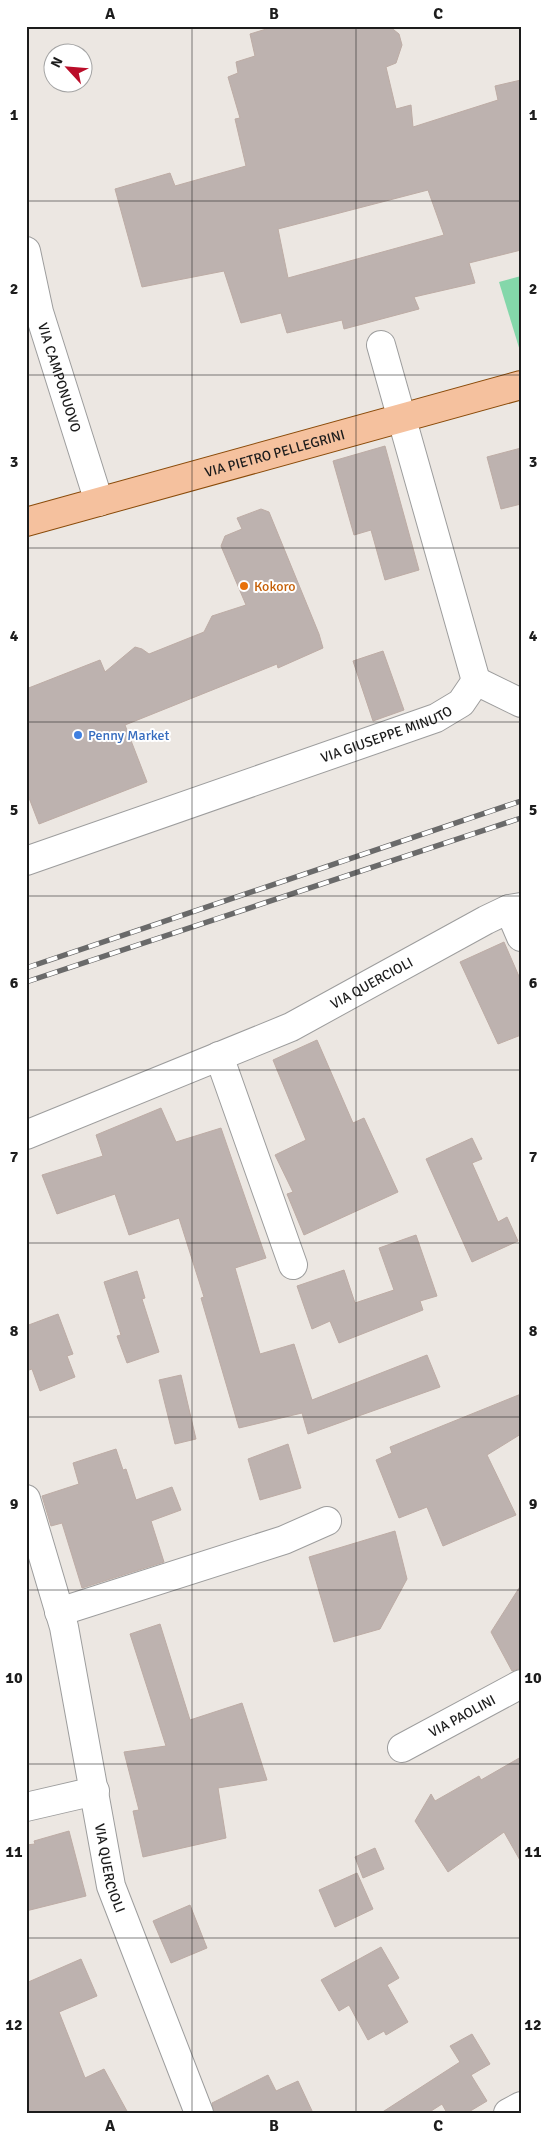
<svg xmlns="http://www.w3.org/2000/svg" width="547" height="2139" viewBox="0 0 547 2139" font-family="Signika,sans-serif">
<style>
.pitch{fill:#84d7aa}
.building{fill:#bdb2af;stroke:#bdaca5;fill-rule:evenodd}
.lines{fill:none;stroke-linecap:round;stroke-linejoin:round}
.minor-casing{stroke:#9d9d9d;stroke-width:30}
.major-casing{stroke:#8a4b0a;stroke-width:30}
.minor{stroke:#fff;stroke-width:28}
.major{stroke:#f5c19e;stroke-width:28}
.rail-casing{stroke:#6a6a6a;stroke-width:5.5}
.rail{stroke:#fff;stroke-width:4;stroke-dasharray:11;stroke-linecap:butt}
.grid{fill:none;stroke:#1c1c1c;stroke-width:1;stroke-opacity:0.55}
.food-dot{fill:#e8710a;stroke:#fff;stroke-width:2}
.shop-dot{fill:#3f7fe0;stroke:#fff;stroke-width:2}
.labels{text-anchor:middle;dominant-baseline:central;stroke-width:4;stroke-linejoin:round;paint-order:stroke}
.street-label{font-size:14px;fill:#1c1c1c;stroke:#fff}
.food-label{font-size:14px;fill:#c56008;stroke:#fff;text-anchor:start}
.shop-label{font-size:14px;fill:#366cbe;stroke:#fff;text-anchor:start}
.neatline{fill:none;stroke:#1c1c1c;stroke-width:2}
.grid-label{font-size:16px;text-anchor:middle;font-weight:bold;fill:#1c1c1c}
</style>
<rect width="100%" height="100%" fill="#ece7e2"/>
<!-- pitch -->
<polygon class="pitch" points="521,276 521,351 520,351 499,282"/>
<!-- building -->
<g class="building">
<path d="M276,26H389L399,34L402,45L396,63L386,67L396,109L411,105L413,127L498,100L495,86L521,80V250L469,263L475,283L414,297L419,309L344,329L342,320L287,333L281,313L241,323L224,271L142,287L115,189L170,173L175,186L246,166L235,119L240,118L228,77L238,73L236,62L255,56L250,34ZM428,190L444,235L288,278L278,229Z"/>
<polygon points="385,446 419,570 385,580 371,530 354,535 333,461"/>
<polygon points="521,448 521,504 501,509 487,457"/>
<polygon points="261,509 269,512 319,634 323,648 278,668 277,664 125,725 147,782 39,824 26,790 26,689 100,660 105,672 135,647 142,649 149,654 204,632 212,616 246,605 221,546 225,536 242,529 237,518"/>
<polygon points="383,651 404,710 373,721 353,661"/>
<polygon points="504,942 521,981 521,1035 498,1044 460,962"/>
<polygon points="317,1040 353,1123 364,1118 398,1192 304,1235 287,1194 293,1192 275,1155 306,1140 273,1060"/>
<polygon points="161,1108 176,1142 221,1128 266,1258 235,1268 260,1354 294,1344 312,1400 427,1355 440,1387 308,1434 302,1413 239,1428 201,1298 204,1297 179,1218 129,1235 115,1194 57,1214 42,1175 103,1156 96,1135"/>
<polygon points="472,1138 482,1159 472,1163 498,1222 507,1217 518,1241 472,1262 426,1159"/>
<polygon points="416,1235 437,1296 420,1301 423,1310 339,1343 330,1321 312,1329 297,1286 344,1270 355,1303 394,1290 379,1248"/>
<polygon points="137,1271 145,1298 142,1299 159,1352 127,1363 117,1336 121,1335 104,1282"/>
<polygon points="58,1314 73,1354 67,1356 75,1377 40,1391 32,1369 26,1371 26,1326"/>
<polygon points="181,1375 196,1439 175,1444 159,1380"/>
<polygon points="521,1394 521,1434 487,1455 516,1515 443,1546 427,1507 399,1518 376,1460 392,1453 390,1447"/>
<polygon points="288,1444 301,1488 260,1500 248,1459"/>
<polygon points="116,1449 123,1470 126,1469 136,1500 172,1487 181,1510 151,1521 164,1562 82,1588 62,1523 51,1526 42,1496 79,1484 73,1463"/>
<polygon points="395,1531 407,1579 380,1629 334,1642 309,1557"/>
<polygon points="521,1585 521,1668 512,1671 491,1632"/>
<polygon points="160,1624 190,1720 242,1703 267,1780 218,1788 226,1838 143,1857 133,1811 139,1810 124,1752 166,1746 130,1634"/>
<polygon points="521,1757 521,1862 504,1832 448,1872 415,1821 431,1794 435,1801 479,1776 481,1780"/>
<polygon points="69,1831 86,1896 26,1911 26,1845 35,1844 34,1841"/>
<polygon points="375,1848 384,1869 363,1878 355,1857"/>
<polygon points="357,1873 373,1909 335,1927 319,1890"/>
<polygon points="190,1905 207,1948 171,1963 153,1921"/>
<polygon points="381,1947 399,1978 387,1985 408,2022 386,2035 384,2031 368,2040 349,2005 339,2011 321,1980"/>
<polygon points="81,1959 97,1996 59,2012 85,2078 104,2069 128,2113 26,2113 26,1983"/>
<polygon points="472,2034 490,2064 471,2075 487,2101 467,2113 447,2113 442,2104 428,2113 381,2113 460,2062 450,2046"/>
<polygon points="268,2075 276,2091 298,2081 313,2113 214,2113 212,2103"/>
</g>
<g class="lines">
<!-- minor casing -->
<g class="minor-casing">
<g id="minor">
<path id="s1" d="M26,251L39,312L99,502"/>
<polyline points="381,345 476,681"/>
<polyline points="476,681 521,703"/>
<path id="s2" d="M26,861L436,718L461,703L476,681"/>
<polyline points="509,909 521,937"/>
<polyline points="219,1056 293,1265"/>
<path id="s3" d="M26,1135L291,1027L486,920L509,909L521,907"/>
<path id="s4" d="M26,1499L64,1627L111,1886L199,2113"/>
<polyline points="59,1612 284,1540 327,1521"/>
<path id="s5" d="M402,1748L521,1684"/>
<polyline points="26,1807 95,1791"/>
<polyline points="508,2113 521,2106"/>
</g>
</g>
<!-- major casing -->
<g class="major-casing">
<g id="major">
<path id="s6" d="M26,522L521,385"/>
</g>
</g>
<!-- minor -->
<use href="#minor" class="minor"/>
<!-- major -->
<use href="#major" class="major"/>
<!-- rail casing -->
<g class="rail-casing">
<g id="rail">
<polyline points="26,968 521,801"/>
<polyline points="26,982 521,818"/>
</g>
</g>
<!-- rail -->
<use href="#rail" class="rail"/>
</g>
<!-- grid -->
<path class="grid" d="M192,26V2113M356,26V2113M26,201H521M26,375H521M26,548H521M26,722H521M26,896H521M26,1070H521M26,1243H521M26,1417H521M26,1590H521M26,1764H521M26,1938H521"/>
<!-- markers -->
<circle class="food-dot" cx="244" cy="586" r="5"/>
<circle class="shop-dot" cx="78" cy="735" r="5"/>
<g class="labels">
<!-- street labels -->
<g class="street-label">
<text stroke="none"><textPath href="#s1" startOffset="131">VIA CAMPONUOVO</textPath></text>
<text stroke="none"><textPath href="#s6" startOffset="258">VIA PIETRO PELLEGRINI</textPath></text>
<text stroke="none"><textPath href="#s2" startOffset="382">VIA GIUSEPPE MINUTO</textPath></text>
<text stroke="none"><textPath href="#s3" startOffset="378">VIA QUERCIOLI</textPath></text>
<text stroke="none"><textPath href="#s5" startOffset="68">VIA PAOLINI</textPath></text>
<text stroke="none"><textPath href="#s4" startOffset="379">VIA QUERCIOLI</textPath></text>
</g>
<!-- food labels -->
<g class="food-label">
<text x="254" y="586">Kokoro</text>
</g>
<!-- shop labels -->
<g class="shop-label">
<text x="88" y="735">Penny Market</text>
</g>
</g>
<!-- border -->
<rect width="547" height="2139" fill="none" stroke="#ffffff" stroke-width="55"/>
<!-- north arrow -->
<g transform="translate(68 68) rotate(296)"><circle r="24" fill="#ffffff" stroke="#a4a4a4"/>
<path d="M0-4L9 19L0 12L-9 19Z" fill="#ba0d29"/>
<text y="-8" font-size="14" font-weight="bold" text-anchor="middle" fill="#1c1c1c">N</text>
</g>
<rect x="28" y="28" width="492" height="2084" class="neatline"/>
<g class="grid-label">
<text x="110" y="19">A</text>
<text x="274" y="19">B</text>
<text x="438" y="19">C</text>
<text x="14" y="120">1</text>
<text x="533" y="120">1</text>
<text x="14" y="294">2</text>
<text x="533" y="294">2</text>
<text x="14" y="467">3</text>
<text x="533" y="467">3</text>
<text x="14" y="641">4</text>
<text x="533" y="641">4</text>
<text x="14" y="815">5</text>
<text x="533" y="815">5</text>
<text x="14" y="988">6</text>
<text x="533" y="988">6</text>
<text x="14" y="1162">7</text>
<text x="533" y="1162">7</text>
<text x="14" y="1336">8</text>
<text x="533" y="1336">8</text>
<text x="14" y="1509">9</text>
<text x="533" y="1509">9</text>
<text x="14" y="1683">10</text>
<text x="533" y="1683">10</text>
<text x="14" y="1857">11</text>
<text x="533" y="1857">11</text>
<text x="14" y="2030">12</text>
<text x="533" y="2030">12</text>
<text x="110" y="2131">A</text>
<text x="274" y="2131">B</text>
<text x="438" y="2131">C</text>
</g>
</svg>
